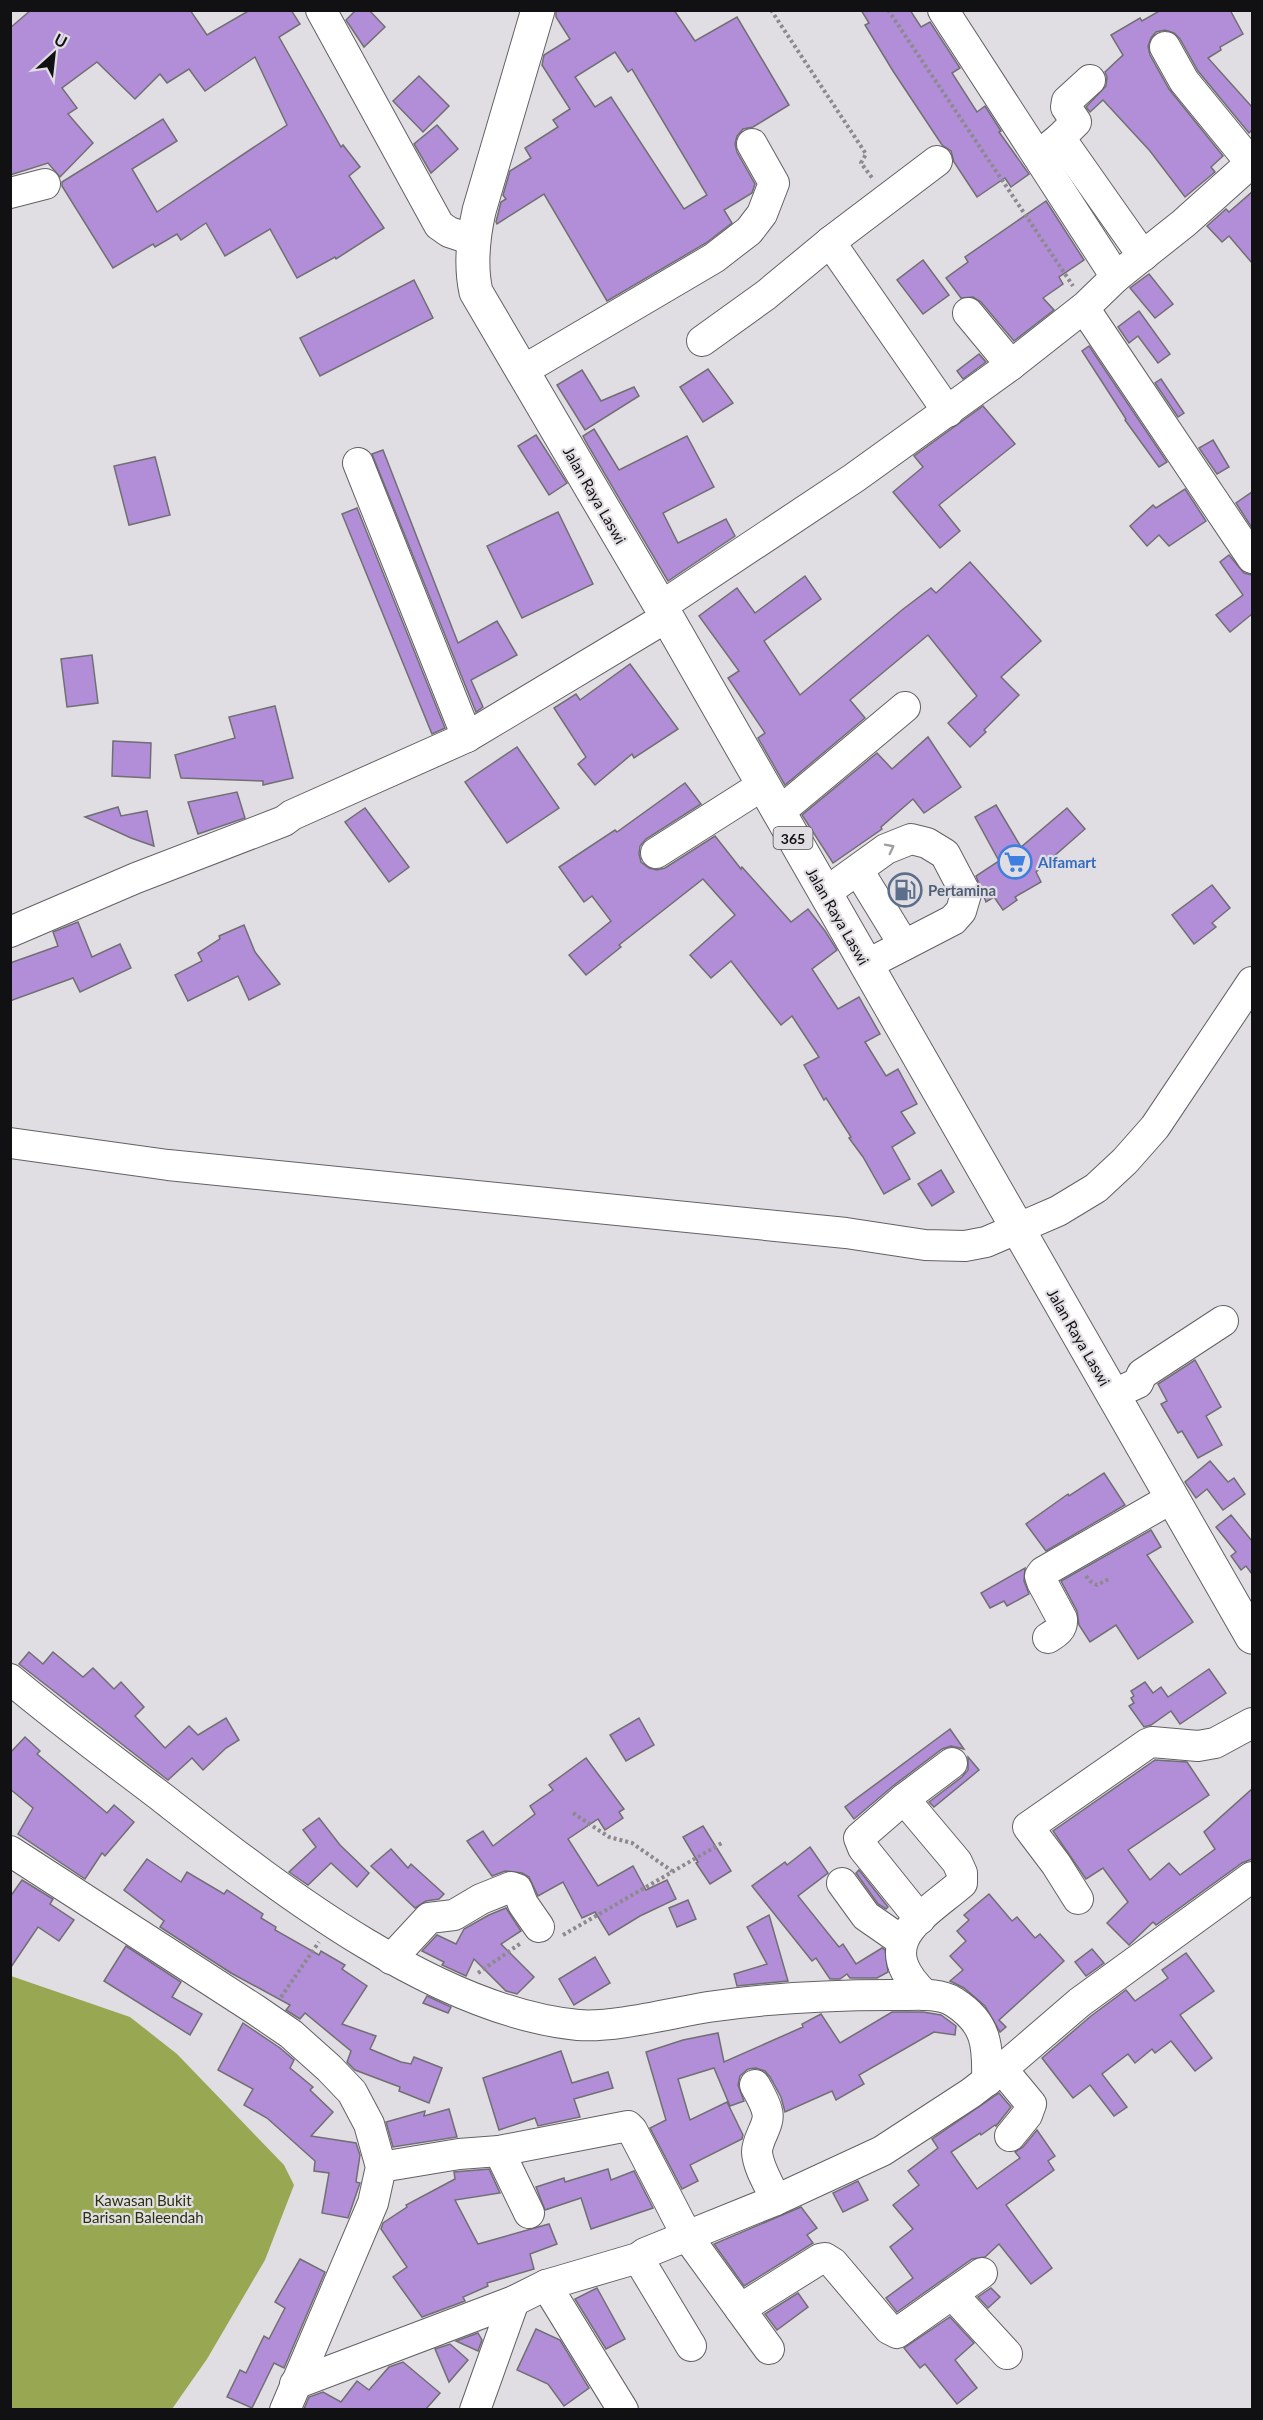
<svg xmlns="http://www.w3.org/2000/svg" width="1263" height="2420" viewBox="0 0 1263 2420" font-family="Lato,sans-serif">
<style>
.forest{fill:#97a752}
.building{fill:#b28ed8;stroke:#706f73;stroke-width:1.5;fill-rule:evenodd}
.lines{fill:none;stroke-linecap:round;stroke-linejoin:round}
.minor-casing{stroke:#636165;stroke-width:32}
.major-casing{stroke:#636165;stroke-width:35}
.path{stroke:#8c8a8e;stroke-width:4;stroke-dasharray:3 3;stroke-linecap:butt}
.minor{stroke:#fff;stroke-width:30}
.major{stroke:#fff;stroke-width:33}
.oneway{stroke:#a09fa0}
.labels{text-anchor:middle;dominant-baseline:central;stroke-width:4.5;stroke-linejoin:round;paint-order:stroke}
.shield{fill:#e1dee3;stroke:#4f4e51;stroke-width:1.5}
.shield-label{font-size:14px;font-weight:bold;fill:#111012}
.street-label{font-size:15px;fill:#111012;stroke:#e1dee3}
.shop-label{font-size:15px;font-weight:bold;fill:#366cbe;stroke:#e1dee3;text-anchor:start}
.service-label{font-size:15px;font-weight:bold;fill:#4e5e75;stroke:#e1dee3;text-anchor:start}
.park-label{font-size:15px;fill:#2b310c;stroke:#e1dee3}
</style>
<rect width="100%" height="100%" fill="#e1dee3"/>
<!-- forest -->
<polygon class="forest" points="11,1976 130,2017 177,2054 284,2165 294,2185 265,2260 207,2359 172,2409 11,2409"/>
<!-- building -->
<g class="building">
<polygon points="31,10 190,10 207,35 250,10 291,10 300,24 279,37 341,147 343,145 360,167 349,176 384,228 336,259 335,257 297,278 270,229 225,256 206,223 181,240 177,234 155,247 153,244 113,268 62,186 62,182 163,119 177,141 132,169 157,212 287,125 255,57 205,91 189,69 167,83 160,74 135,99 97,62 62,88 77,108 68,114 93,143 60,177 48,163 10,175 10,28"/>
<polygon points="356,10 369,10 385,27 364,47 346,20"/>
<path d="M556,10H674L695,41L737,17L789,105L753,127L743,129L737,136L735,144L737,152L755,184L752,193L724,210L732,223L706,243L607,301L544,194L497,224L496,222L501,202L506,199L503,195L510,171L531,158L525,148L558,127L553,120L570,109L542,65L544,55L570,39L556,17ZM615,52L628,72L632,69L707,195L684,209L611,97L595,107L575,77Z"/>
<polygon points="861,10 910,10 921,27 930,22 960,68 952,73 977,112 985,106 1001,131 999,132 1029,174 1011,187 1005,178 977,197 954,162 951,151 942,145 893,71 865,25 869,23"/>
<polygon points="1161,10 1230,10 1243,34 1220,47 1221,50 1208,58 1252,107 1252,130 1249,133 1198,71 1180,39 1174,33 1165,30 1156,32 1151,38 1148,46 1150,55 1169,89 1223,156 1211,167 1215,172 1185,197 1150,151 1103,100 1090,112 1086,107 1106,86 1107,77 1105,72 1123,55 1111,35 1140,18 1142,21"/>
<polygon points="419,76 449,106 423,132 393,101"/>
<polygon points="437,125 458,149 431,173 414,144"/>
<polygon points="1252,192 1252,263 1229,236 1222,242 1207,226 1226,209 1229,212"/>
<polygon points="1046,201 1084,260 1059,277 1063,284 1043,298 1054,310 1014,341 981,302 973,297 961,298 946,278 968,262 965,257"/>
<polygon points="923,260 949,295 923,314 897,280"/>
<polygon points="1149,274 1173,304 1155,318 1130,288"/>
<polygon points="414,280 433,318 320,376 300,338"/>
<polygon points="1139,311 1170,354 1158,363 1138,336 1129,343 1118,327"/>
<polygon points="1089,346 1167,462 1159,467 1125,420 1126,419 1082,351"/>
<polygon points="979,354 986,362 963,379 957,371"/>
<polygon points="708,369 733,403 703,422 680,387"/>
<polygon points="582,370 601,401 634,387 639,396 585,430 557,385"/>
<polygon points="1161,379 1184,413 1178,417 1155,383"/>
<polygon points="983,406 1015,444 939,505 960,531 940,548 893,492 923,467 914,456"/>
<polygon points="594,429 619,470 687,436 714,487 663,513 678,543 726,519 735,536 668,581 586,442 583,436"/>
<polygon points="536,435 567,483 549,495 518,446"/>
<polygon points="1213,440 1229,467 1217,474 1199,448"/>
<polygon points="383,450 458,643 497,621 517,655 471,680 483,707 476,712 372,454"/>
<polygon points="155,457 170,515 129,525 114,466"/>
<polygon points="1185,489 1206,521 1169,546 1159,535 1147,546 1130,526 1153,505 1156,508"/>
<polygon points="1252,492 1252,528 1236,503"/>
<polygon points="357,508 445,728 432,734 342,514"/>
<polygon points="558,512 593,584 522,618 487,546"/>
<polygon points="1229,555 1244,573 1252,575 1252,614 1230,632 1216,615 1243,595 1220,562"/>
<polygon points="970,562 1041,641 1001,677 1019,695 984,730 986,732 970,747 948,723 977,696 928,635 850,700 865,718 785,785 758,738 765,733 728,678 739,671 699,616 737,588 755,613 805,576 821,599 764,641 800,695 902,610 931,588 936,593"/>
<polygon points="92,655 98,703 67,707 61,659"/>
<polygon points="630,664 678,729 634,758 632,754 595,785 578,764 586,757 554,708 576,694 580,700"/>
<polygon points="275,706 293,778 263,785 263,781 181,778 175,755 235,738 229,717"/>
<polygon points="928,737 961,787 924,813 913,799 881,827 882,829 833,863 802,815 877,753 892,769"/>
<polygon points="113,741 151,743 150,778 112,776"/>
<polygon points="517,747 559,808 507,843 465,782"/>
<polygon points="685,783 701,804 646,839 640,846 639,854 641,862 649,868 657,870 665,868 715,836 741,869 742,867 791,922 808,909 825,931 837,950 812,969 838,1009 859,997 880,1034 865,1042 886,1076 898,1069 917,1104 901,1112 915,1133 892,1147 910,1179 884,1194 863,1157 849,1138 851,1137 826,1098 824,1100 804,1065 819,1057 792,1016 781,1025 731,961 711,978 690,955 735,915 703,879 619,945 621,947 586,975 569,955 611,921 592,896 584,902 559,867 615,830 617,832"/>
<polygon points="237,792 245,818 198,834 188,802"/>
<polygon points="996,805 1021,847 1067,808 1085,829 1036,872 1041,882 1015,897 1017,900 1003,910 994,897 986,902 976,876 999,861 975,817"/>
<polygon points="118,807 121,816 147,811 154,846 131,838 85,817"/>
<polygon points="365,808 409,867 389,882 345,822"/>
<polygon points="1212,885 1230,908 1212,923 1216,927 1194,944 1172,915"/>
<polygon points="78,922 92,957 120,944 131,968 80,992 73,978 10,1001 10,963 58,946 53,932"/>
<polygon points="244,925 255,952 280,984 249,1000 238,976 188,1001 175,975 202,961 198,953 220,939 219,936"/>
<polygon points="941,1170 954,1192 932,1206 918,1184"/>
<polygon points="1195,1360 1221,1407 1206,1416 1222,1445 1198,1458 1182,1431 1178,1433 1161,1404 1167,1401 1158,1384"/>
<polygon points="1210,1461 1228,1482 1234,1478 1245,1494 1223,1510 1207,1489 1196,1498 1185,1482"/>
<polygon points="1104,1473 1125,1505 1046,1551 1026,1524 1068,1494 1069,1496"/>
<polygon points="1231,1515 1252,1541 1252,1574 1246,1566 1241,1570 1231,1556 1236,1552 1216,1527"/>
<polygon points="1151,1530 1161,1547 1147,1555 1193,1622 1138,1659 1116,1625 1090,1642 1079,1625 1077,1611 1061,1581"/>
<polygon points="1025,1568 1024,1581 1029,1594 1007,1606 1004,1601 990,1608 981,1593"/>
<polygon points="29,1652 43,1664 53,1652 83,1677 93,1668 114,1689 121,1682 144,1707 135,1716 165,1748 189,1726 198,1735 226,1718 239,1740 226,1748 203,1770 192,1758 168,1780 19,1664"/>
<polygon points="1209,1669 1226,1693 1180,1724 1171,1711 1151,1725 1144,1727 1129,1706 1134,1703 1131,1698 1134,1696 1131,1691 1145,1682 1153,1693 1161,1687 1168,1697"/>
<polygon points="639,1718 654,1745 626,1761 610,1735"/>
<polygon points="950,1729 964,1749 951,1746 942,1749 893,1786 854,1819 845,1807"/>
<polygon points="25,1737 40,1751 37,1754 107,1813 114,1805 134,1822 105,1856 102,1853 85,1879 18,1834 33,1808 10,1789 10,1753"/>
<polygon points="968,1757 979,1770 934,1807 929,1802 962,1777 968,1770"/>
<polygon points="586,1758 624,1809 619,1812 623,1818 605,1830 598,1819 568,1839 598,1886 633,1866 646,1890 667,1880 676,1899 640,1916 609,1935 595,1912 582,1918 563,1882 538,1896 529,1877 522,1873 505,1871 492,1876 467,1841 483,1831 493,1846 535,1814 530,1806 553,1790 549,1785"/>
<polygon points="1155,1760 1187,1762 1209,1795 1128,1850 1150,1880 1169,1863 1180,1875 1215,1849 1204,1832 1252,1789 1252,1859 1242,1863 1156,1925 1153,1922 1129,1945 1107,1923 1128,1902 1103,1868 1086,1879 1053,1831"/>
<polygon points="319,1818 340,1845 369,1873 357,1887 331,1863 308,1885 289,1872 316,1847 303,1830"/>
<polygon points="703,1826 731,1871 710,1884 696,1863 698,1862 683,1837"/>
<polygon points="810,1847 828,1873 798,1896 839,1947 843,1944 856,1964 882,1948 885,1950 888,1972 877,1978 850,1978 847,1974 840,1979 830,1979 816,1958 812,1961 752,1886 785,1862 787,1865"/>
<polygon points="391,1849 408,1868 411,1864 444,1894 439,1899 426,1901 415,1908 371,1866"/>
<polygon points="147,1859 181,1882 187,1872 224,1894 227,1890 263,1914 261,1918 276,1927 275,1930 319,1955 321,1951 345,1965 342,1969 367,1986 342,2024 376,2036 370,2049 401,2062 411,2064 414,2057 442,2068 429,2103 399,2091 400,2087 355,2070 347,2062 351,2051 305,2013 300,2019 286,2010 290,2005 231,1973 160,1927 164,1921 124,1890"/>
<polygon points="859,1870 888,1907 886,1909 878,1904 856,1873"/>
<polygon points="22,1880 53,1899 50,1904 74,1920 59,1941 38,1927 11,1967 10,1897"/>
<polygon points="989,1894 1012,1921 1017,1917 1035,1938 1040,1934 1064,1961 999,2020 1006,2027 1000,2032 985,2006 964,1988 950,1981 963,1970 950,1956 966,1941 957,1931 969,1920 964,1915"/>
<polygon points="688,1900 696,1919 677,1927 669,1908"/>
<polygon points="506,1908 521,1931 501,1944 534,1977 517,1994 506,1991 474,1959 466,1976 442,1965 444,1962 422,1951 437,1935 456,1944 464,1929 489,1915"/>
<polygon points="769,1915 788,1981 737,1986 734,1974 767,1964 747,1927"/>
<polygon points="126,1946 181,1982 172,1997 202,2014 190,2035 104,1981"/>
<polygon points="1092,1949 1104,1963 1086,1976 1075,1962"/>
<polygon points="1186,1953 1214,1991 1180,2015 1212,2058 1195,2071 1171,2041 1155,2053 1152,2049 1135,2063 1128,2054 1102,2074 1127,2107 1114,2116 1090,2085 1073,2098 1042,2058 1091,2016 1126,1990 1135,2001 1168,1978 1162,1970"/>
<polygon points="595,1957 610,1983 574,2005 559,1979"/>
<polygon points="427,1996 451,2007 448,2013 423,2003"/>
<polygon points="892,2012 923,2012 941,2015 956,2026 955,2035 934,2032 859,2075 864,2084 836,2100 832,2091 785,2112 781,2097 770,2077 765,2071 756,2068 748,2069 740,2076 738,2085 744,2101 730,2106 714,2068 678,2079 690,2120 727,2102 743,2135 742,2139 690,2165 698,2181 682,2189 650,2128 666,2120 646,2052 683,2040 718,2033 724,2062 803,2027 802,2024 821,2014 840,2043"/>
<polygon points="243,2023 280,2048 294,2060 290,2068 313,2087 310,2090 333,2112 311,2136 356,2143 360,2155 356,2182 360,2183 348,2218 322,2213 329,2173 314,2171 315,2161 267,2118 244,2105 253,2089 218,2070"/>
<polygon points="561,2051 572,2083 608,2072 613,2088 574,2099 580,2117 538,2126 535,2118 499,2130 483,2078"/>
<polygon points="999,2093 1011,2107 996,2126 995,2125 981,2135 980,2133 951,2152 977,2189 1020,2158 1015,2152 1023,2147 1037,2130 1055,2156 1048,2161 1054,2170 1006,2205 1052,2268 1031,2284 999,2244 985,2257 972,2259 897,2312 886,2298 913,2278 890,2247 913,2229 893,2205 919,2185 908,2171 938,2148 932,2139"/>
<polygon points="449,2109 457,2137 393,2147 386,2122 425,2111 424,2116"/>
<polygon points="489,2169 500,2193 455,2200 478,2244 549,2224 557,2244 530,2254 534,2269 487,2283 488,2286 463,2297 465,2301 422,2317 393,2277 407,2267 381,2229 383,2223 407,2207 406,2205 455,2179 454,2172"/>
<polygon points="608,2169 611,2180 634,2171 653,2208 591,2229 581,2198 545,2210 536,2187 564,2178 565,2182"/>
<polygon points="858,2181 868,2200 843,2212 833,2193"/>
<polygon points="801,2207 817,2228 807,2235 813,2243 744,2286 714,2244"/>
<polygon points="300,2259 325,2272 284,2368 274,2363 252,2408 227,2397 240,2370 246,2373 264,2336 269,2339 285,2308 275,2302"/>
<polygon points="597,2288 625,2339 606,2349 575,2299"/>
<polygon points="991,2288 1000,2297 988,2308 978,2297"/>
<polygon points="798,2293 808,2307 777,2330 765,2314"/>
<polygon points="950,2317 974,2343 955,2360 977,2388 957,2404 925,2364 920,2368 904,2348"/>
<polygon points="536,2329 560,2340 589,2388 564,2406 548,2384 517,2370"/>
<polygon points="478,2333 482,2340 478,2351 456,2341"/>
<polygon points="450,2344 468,2360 449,2382 435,2349"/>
<polygon points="403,2362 440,2393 426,2409 304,2409 309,2397 323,2392 341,2402 357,2381 369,2390 389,2367"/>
</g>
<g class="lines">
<!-- minor casing -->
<g class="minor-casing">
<g id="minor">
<polyline points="321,10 439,225 449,232 473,240"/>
<polyline points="943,10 1116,277"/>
<polyline points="1165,47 1184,81 1251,163"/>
<polyline points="1060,138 1076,122 1066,107 1067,101 1090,80"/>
<polyline points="1038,156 1060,138 1143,256"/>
<polyline points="10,193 45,184"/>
<polyline points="830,242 937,161"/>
<polyline points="1084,308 1252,558"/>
<polyline points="968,313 1011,365"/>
<polyline points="702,341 766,295 830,242 948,412"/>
<polyline points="522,371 714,258 749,231 762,214 774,183 752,144"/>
<polyline points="358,463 467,737"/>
<polyline points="660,607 854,478 1011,365 1086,306 1116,277 1184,223 1252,162"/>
<polyline points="778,813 905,707"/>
<polyline points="656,853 763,785"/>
<polyline points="858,870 904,945"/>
<polyline points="825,893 886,849 911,839 927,843 945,854 966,894 961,911 953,920 866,965"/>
<polyline points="10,932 136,878 284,821 292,815 467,737 667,617"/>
<polyline points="10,1143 168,1165 846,1233 925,1245 965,1246 986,1242 1058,1211 1096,1188 1125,1161 1155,1127 1252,982"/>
<polyline points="1112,1395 1138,1383 1142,1374 1223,1321"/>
<path d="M1048,1638C1056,1633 1063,1629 1062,1619L1042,1582L1040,1576L1043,1572L1172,1498"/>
<path d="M10,1679C60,1721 113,1760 164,1799C276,1886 434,2011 578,2025C614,2028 671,2013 708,2007C769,1998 830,1995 891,1995C910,1996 937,1991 954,2002C987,2023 988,2045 987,2081"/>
<path d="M904,1799L957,1862L962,1873V1883C921,1918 870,1943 925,1995"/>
<polyline points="10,1851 256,2010 291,2034 329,2068 352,2092 369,2124 381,2167 373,2203 285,2410"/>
<polyline points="842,1883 866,1916 902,1941"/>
<polyline points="1078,1899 1056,1864 1028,1827 1147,1744 1152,1742 1198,1746 1215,1743 1252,1723"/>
<polyline points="920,1919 863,1848 859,1838 904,1799 952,1763"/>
<polyline points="391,1959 429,1918 454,1915 481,1899 511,1887 517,1889 523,1904 539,1927"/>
<polyline points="1002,2069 1031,2104 1027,2115 1010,2136"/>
<path d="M755,2085C759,2093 765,2102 767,2111C771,2124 757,2138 757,2152C758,2168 770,2186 776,2200"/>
<polyline points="499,2151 529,2213"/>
<polyline points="381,2167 459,2154 499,2151 628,2126 632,2130 687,2236 769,2349"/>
<polyline points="638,2258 691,2346"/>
<polyline points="546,2285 623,2410"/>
<polyline points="952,2294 1007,2354"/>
<polyline points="740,2309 820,2259 825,2258 833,2263 889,2329 897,2333 982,2273"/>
<polyline points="295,2384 514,2301 546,2285 638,2258 645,2253 776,2200 882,2151 971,2093 1002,2069 1080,2002 1252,1877"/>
<polyline points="475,2410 514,2301"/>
</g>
</g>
<!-- major casing -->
<g class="major-casing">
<path id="major" d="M538,10L479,211C473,238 470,265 476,292L667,617L1252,1637"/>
</g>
<!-- path -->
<g class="path">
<polyline points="771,10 866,154 861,163 873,179"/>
<polyline points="888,10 1073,286"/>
<polyline points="1086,1576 1090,1581 1097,1585 1111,1578"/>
<polyline points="573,1813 609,1837 632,1843 672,1871"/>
<polyline points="563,1935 722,1843"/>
<polyline points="478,1973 521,1943"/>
<polyline points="281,1997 319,1942"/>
</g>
<!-- minor -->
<use href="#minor" class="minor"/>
<!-- major -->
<use href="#major" class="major"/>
</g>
<!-- one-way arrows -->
<defs><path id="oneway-chevron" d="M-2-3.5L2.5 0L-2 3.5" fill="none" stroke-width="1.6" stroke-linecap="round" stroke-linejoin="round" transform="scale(1.5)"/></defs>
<use class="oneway" href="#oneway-chevron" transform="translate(890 848) rotate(-27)"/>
<!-- icons -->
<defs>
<g id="supermarket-ring" transform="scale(1.725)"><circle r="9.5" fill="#e1dee3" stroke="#3f7fe0" stroke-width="1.5"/><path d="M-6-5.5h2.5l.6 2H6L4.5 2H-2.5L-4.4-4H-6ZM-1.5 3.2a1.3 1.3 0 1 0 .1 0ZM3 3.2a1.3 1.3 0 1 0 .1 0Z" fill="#3f7fe0"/></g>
<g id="fuel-ring" transform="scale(1.725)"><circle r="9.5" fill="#e1dee3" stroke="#5c6f8a" stroke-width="1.5"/><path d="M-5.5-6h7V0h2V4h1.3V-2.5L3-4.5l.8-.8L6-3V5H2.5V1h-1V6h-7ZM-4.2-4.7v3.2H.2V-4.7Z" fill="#5c6f8a"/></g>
</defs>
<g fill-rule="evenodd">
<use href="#supermarket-ring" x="1015" y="862"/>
<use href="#fuel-ring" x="905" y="890"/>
</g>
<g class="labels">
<!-- shield labels -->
<rect class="shield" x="773.5" y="827" width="39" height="22" rx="4.5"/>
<g class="shield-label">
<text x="793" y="838">365</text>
</g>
<!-- street labels -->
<g class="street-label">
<text transform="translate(595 495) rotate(60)">Jalan Raya Laswi</text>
<text transform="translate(838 916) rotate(60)">Jalan Raya Laswi</text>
<text transform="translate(1079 1337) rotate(60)">Jalan Raya Laswi</text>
</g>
<!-- shop labels -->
<g class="shop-label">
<text x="1038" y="862">Alfamart</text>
</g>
<!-- service labels -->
<g class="service-label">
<text x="928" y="890">Pertamina</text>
</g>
<!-- park labels -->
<g class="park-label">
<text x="143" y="2200">Kawasan Bukit<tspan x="143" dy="17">Barisan Baleendah</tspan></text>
</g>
</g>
<!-- border -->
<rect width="1263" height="2420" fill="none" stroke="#111012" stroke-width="24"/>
<!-- north arrow -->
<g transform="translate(54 54) rotate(27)" stroke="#e1dee3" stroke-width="4.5" paint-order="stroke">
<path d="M0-4.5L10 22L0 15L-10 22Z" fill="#111012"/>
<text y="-9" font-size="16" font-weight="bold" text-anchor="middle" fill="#111012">U</text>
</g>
</svg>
